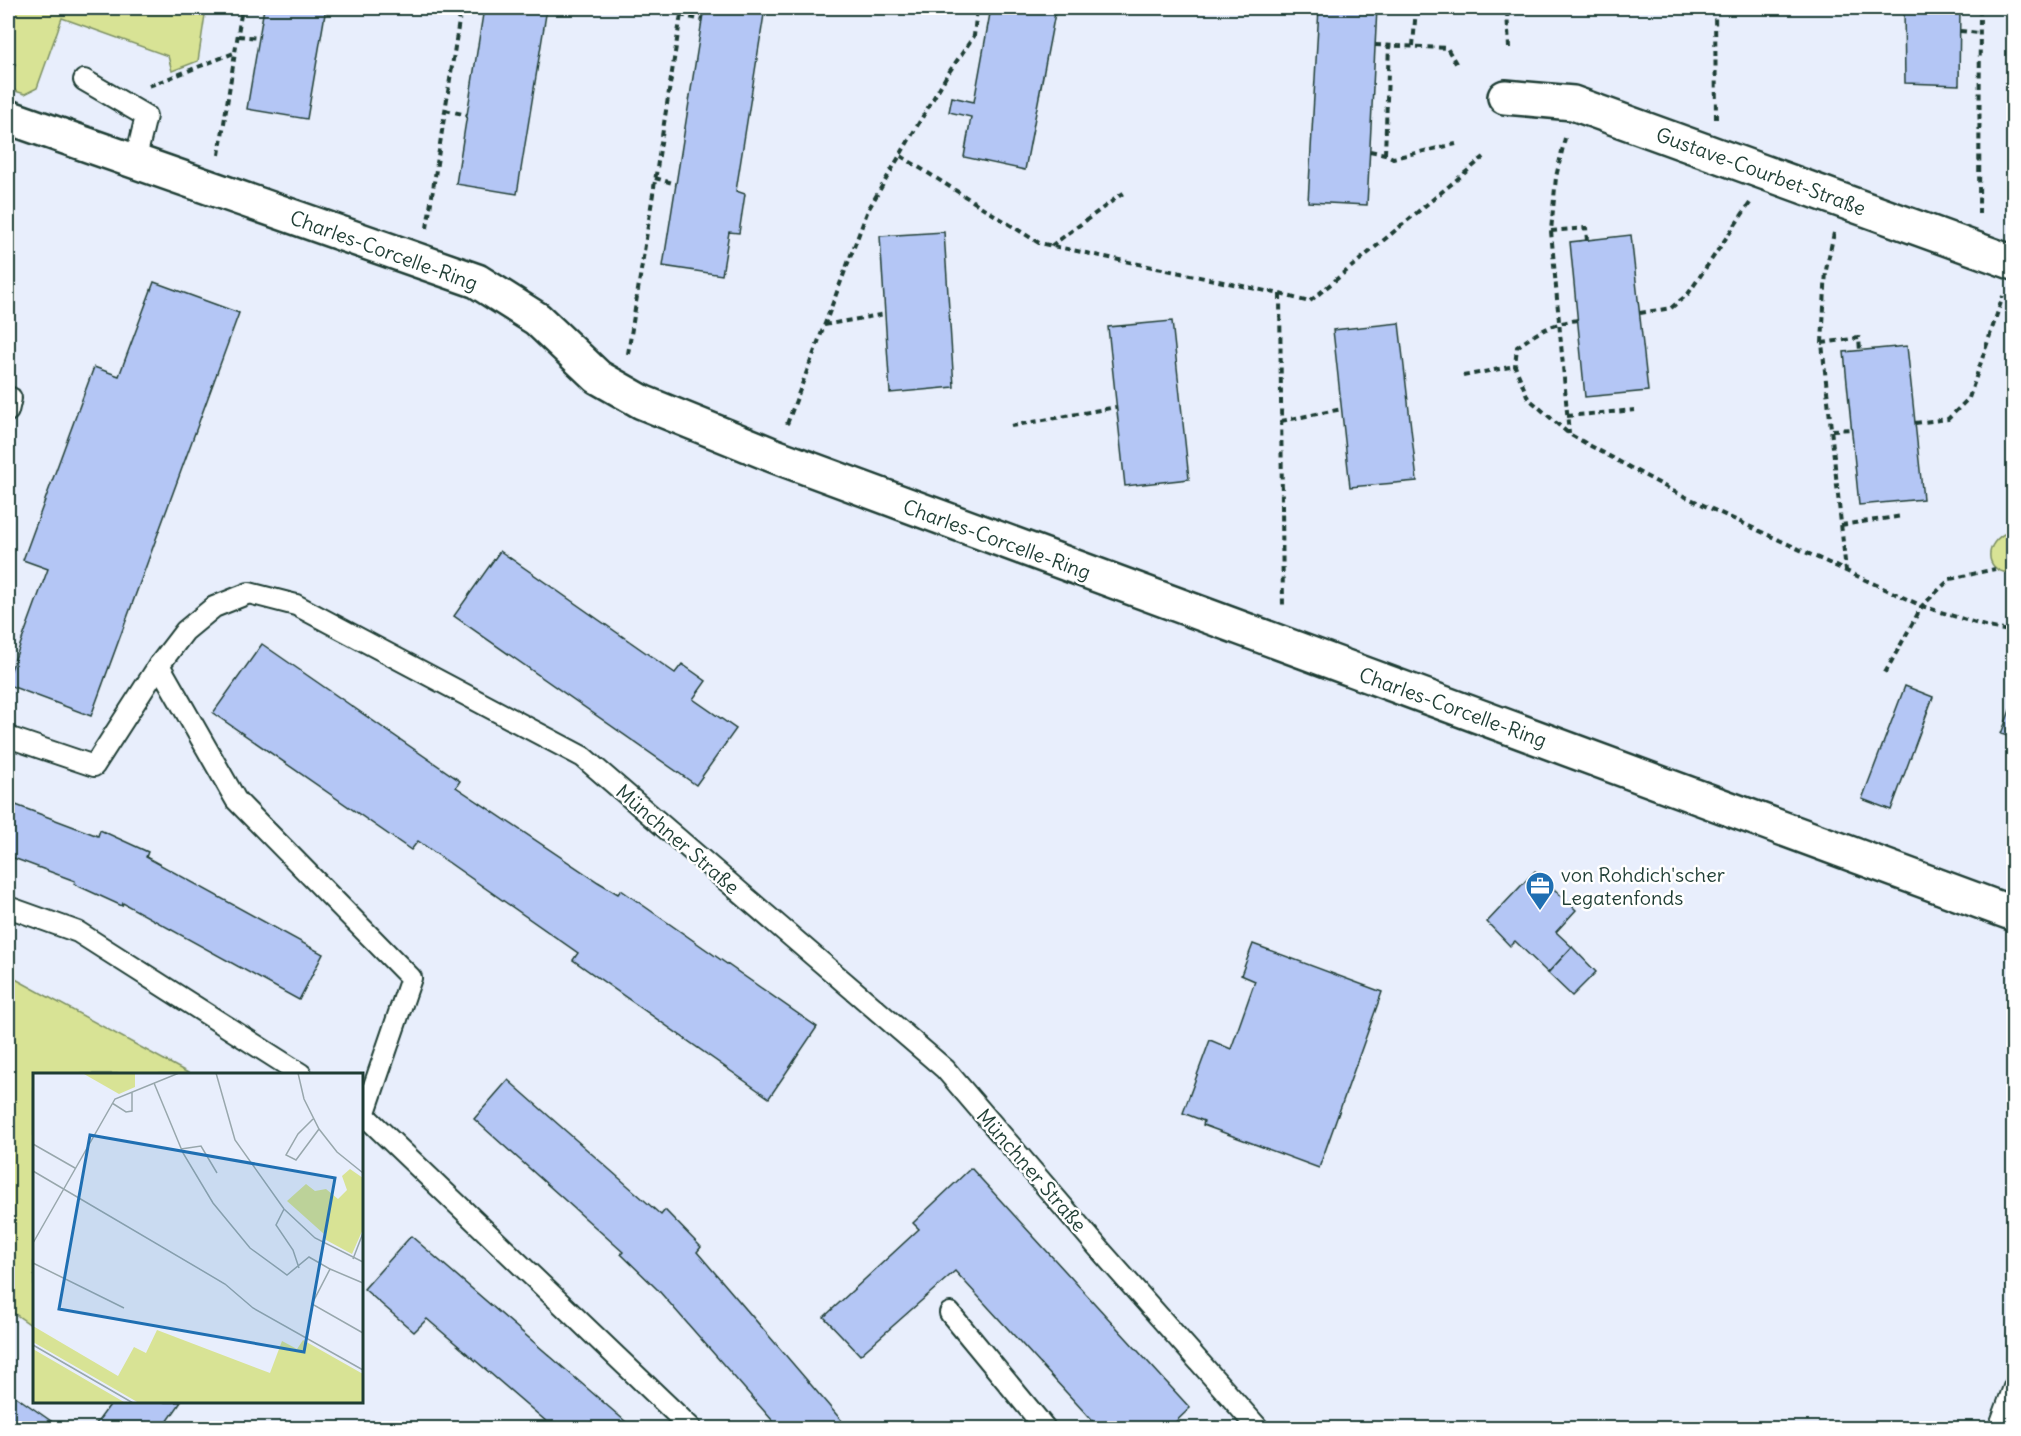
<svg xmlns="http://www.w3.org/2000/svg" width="2021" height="1436" viewBox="0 0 2021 1436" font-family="Delius,sans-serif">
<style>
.green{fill:#d8e395;stroke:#7c9064;stroke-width:1.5}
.building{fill:#b4c6f5;stroke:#1f3d34;stroke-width:1.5}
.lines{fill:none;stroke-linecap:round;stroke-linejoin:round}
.service-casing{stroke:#1f3d34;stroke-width:24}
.minor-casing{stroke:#1f3d34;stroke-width:38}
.path{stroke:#1f3d34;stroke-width:4;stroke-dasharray:6 4.5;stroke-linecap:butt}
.service{stroke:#fff;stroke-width:20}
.minor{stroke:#fff;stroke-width:33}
.labels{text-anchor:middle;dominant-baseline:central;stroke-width:5;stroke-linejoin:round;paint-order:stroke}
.street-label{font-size:20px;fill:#1f3d34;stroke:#fff}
.poi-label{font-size:20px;fill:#1f3d34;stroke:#fff;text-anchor:start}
.inset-road{fill:none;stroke:#98a7ac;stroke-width:1.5}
.view{fill:#1f6fb2;fill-opacity:0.15;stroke:#1f6fb2;stroke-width:3}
.inset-edge{fill:none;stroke:#1f3d34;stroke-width:3}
</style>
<rect width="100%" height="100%" fill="#e8eefc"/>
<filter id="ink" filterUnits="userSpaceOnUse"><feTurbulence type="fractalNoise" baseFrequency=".0167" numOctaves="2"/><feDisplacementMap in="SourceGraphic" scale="12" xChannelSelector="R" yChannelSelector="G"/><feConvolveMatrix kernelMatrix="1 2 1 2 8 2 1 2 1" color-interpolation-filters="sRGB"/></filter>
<g filter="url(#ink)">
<!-- green -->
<g class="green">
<polygon points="8,8 206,8 198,61 172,71 168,56 62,18 37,88 25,94 8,89"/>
<path d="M2004,534H2013V573C1986,574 1982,547 2004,534Z"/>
<polygon points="8,975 190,1074 34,1074 34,1327 8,1309"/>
</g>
<!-- building -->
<g class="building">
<polygon points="264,8 326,8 307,119 247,109"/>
<polygon points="484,8 547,8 517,194 456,184"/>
<polygon points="704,8 765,8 736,191 745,194 739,233 729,232 722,275 663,266"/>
<polygon points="991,8 1056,8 1025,170 964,157 971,117 949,112 952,97 974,102"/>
<polygon points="1319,8 1377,8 1367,205 1308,202"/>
<polygon points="1449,8 1565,8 1565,11 1448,11"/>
<polygon points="1904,8 1960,8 1959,85 1905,83"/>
<polygon points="8,62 15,64 10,84 8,83"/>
<polygon points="944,232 954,387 890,393 880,236"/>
<polygon points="1631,235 1648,391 1585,397 1570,242"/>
<polygon points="154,282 239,313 91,716 8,685 8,678 48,569 23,560 94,367 119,376"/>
<polygon points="1172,321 1189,479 1125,486 1108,327"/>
<polygon points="1399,323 1417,481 1350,487 1333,330"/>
<polygon points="1907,346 1923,499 1859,505 1844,352"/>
<polygon points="500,551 675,673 682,664 706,681 693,699 736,729 696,785 454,616"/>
<polygon points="262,644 460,781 456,787 598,882 618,894 621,890 817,1027 769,1098 573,960 578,953 418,841 411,850 213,713"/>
<polygon points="1905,686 1933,697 1891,810 1862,799"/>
<polygon points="2012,705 2014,706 2014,738 2001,734"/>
<polygon points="8,802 98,836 100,830 148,852 146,857 323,954 299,1000 123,903 122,906 74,884 75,881 8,856"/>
<polygon points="1535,871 1576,910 1556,932 1572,947 1548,973 1515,941 1510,946 1487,922"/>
<polygon points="1253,944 1382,992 1319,1168 1203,1125 1204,1121 1183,1113 1210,1040 1231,1049 1255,981 1241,975"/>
<polygon points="1572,947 1596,972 1572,996 1548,973"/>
<polygon points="508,1080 661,1215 665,1210 701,1247 697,1252 848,1428 779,1428 659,1291 621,1254 623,1252 474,1119"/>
<polygon points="971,1168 1190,1408 1169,1428 1099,1428 955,1271 860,1355 824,1317 919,1229 913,1223"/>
<polygon points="411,1236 603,1402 633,1428 554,1428 427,1319 414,1332 364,1289"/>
<polygon points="8,1391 61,1428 8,1428"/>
<polygon points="112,1402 181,1402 163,1428 93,1428"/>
</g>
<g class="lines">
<!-- service casing -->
<g class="service-casing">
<g id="service">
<polyline points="84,80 146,116 135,162"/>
<polyline points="8,397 11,398 8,411"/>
<polyline points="159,665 236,800 411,978 364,1115"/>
<polyline points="8,737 94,766 159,665 185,631 214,607 249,593 296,605 583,757 945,1069 1101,1251 1258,1428"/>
<polyline points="8,907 78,932 301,1074"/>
<polyline points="362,1113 691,1428"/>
<polyline points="950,1313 1045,1428"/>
<polyline points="1999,1428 2014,1387"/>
</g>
</g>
<!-- minor casing -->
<g class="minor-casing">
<g id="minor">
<polyline points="1505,97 1573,103 2014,263"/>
<polyline points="8,117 477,281 537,319 598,377 642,402 775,456 2014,914"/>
</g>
</g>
<!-- path -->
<g class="path">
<polyline points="1715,8 1716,120"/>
<polyline points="1507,11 1509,48"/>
<polyline points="680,15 702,20"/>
<polyline points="1960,31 1980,33"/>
<polyline points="238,36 259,38"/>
<polyline points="1375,45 1447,48 1457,65"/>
<polyline points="1413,46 1416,8"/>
<polyline points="149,86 234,53"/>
<polyline points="445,110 467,115"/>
<polyline points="1565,138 1556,177 1551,231 1569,434"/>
<polyline points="1370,151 1385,154 1393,158 1456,144"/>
<polyline points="1385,154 1389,45"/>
<polyline points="219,155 242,8"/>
<polyline points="901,156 1039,243 1280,294 1309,302 1484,157"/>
<polyline points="655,178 676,184"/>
<polyline points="1979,214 1980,8"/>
<polyline points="427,228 461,8"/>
<polyline points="1551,231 1586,228 1587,241"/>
<polyline points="1834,233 1826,270 1822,343 1846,571"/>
<polyline points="1051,246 1126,191"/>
<polyline points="1280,294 1283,608"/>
<polyline points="1640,313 1671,308 1688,294 1750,203"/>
<path d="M1578,320C1552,323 1538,332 1517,347L1515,366L1528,398L1569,434L1673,491L1922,606L1988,627L2014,632"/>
<polyline points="824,325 885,314"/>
<polyline points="1822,343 1859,338 1860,351"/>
<polyline points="628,354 682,8"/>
<polyline points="1463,376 1515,366"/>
<polyline points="1567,416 1635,410"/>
<polyline points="1281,421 1342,409"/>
<polyline points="1915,423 1948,419 1969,398 2003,296"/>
<polyline points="787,424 868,210 947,75 974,36 977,8"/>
<polyline points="1011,426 1116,407"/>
<polyline points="1832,430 1851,429"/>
<polyline points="1841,525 1903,516"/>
<polyline points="1885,673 1922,606 1950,579 1995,569"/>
</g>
<!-- service -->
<use href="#service" class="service"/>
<!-- minor -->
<use href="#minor" class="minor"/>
</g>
</g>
<!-- icons -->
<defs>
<g id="office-pin" transform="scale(1.5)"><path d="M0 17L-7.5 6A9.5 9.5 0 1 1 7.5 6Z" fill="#1f6fb2" stroke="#fff"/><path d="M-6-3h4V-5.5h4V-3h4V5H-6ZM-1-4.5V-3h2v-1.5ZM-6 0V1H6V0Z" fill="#fff"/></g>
</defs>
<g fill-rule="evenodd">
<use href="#office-pin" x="1540" y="886"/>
</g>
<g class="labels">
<!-- street labels -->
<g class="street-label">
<text transform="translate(1761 171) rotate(20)">Gustave-Courbet-Straße</text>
<text transform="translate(384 250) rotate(20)">Charles-Corcelle-Ring</text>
<text transform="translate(997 539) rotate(20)">Charles-Corcelle-Ring</text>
<text transform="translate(1453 707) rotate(20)">Charles-Corcelle-Ring</text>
<text transform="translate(678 839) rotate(41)">Münchner Straße</text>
<text transform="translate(1032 1170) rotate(49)">Münchner Straße</text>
</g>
<!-- poi labels -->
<g class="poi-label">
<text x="1561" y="874">von Rohdich'scher<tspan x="1561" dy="23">Legatenfonds</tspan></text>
</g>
</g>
<!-- overview -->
<g transform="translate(33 1073)">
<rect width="330" height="330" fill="#e8eefc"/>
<path d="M102,0V14L86,21L51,1ZM317,96L330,105V156L319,181L293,167L291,161L254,128L273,111L282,118L293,116L305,126L314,117L309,103ZM0,253L85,303L101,274L113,280L124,257L237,300L249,268L264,276L270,267L330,301V330H106L0,269ZM0,276L91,329L94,330H0Z" fill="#d8e395"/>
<path class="inset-road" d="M183,0L202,67L251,136L282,165L330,189M265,0L271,26L286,56L304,79L330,100M121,10L150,80L180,130L217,175L254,202L276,184L297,196L279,231L330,260M79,30L93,39L99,38V19M280,46L265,61L253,82L263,87L286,56M0,71L42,95M148,76L168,73L184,100M0,98L192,211L220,235L330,297M251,136L243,152L260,177L266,195M0,170L82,26L146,0M320,186L330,160M0,190L91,235M297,196L330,210M0,272L100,330"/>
<path class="view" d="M57,62L302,105L271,279L26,236Z"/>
<rect width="330" height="330" class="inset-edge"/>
</g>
<!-- margin -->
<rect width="2021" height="1436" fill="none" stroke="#fff" stroke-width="30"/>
<rect x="15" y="15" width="1991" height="1406" fill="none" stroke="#1f3d34" stroke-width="2" filter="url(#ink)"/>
</svg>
